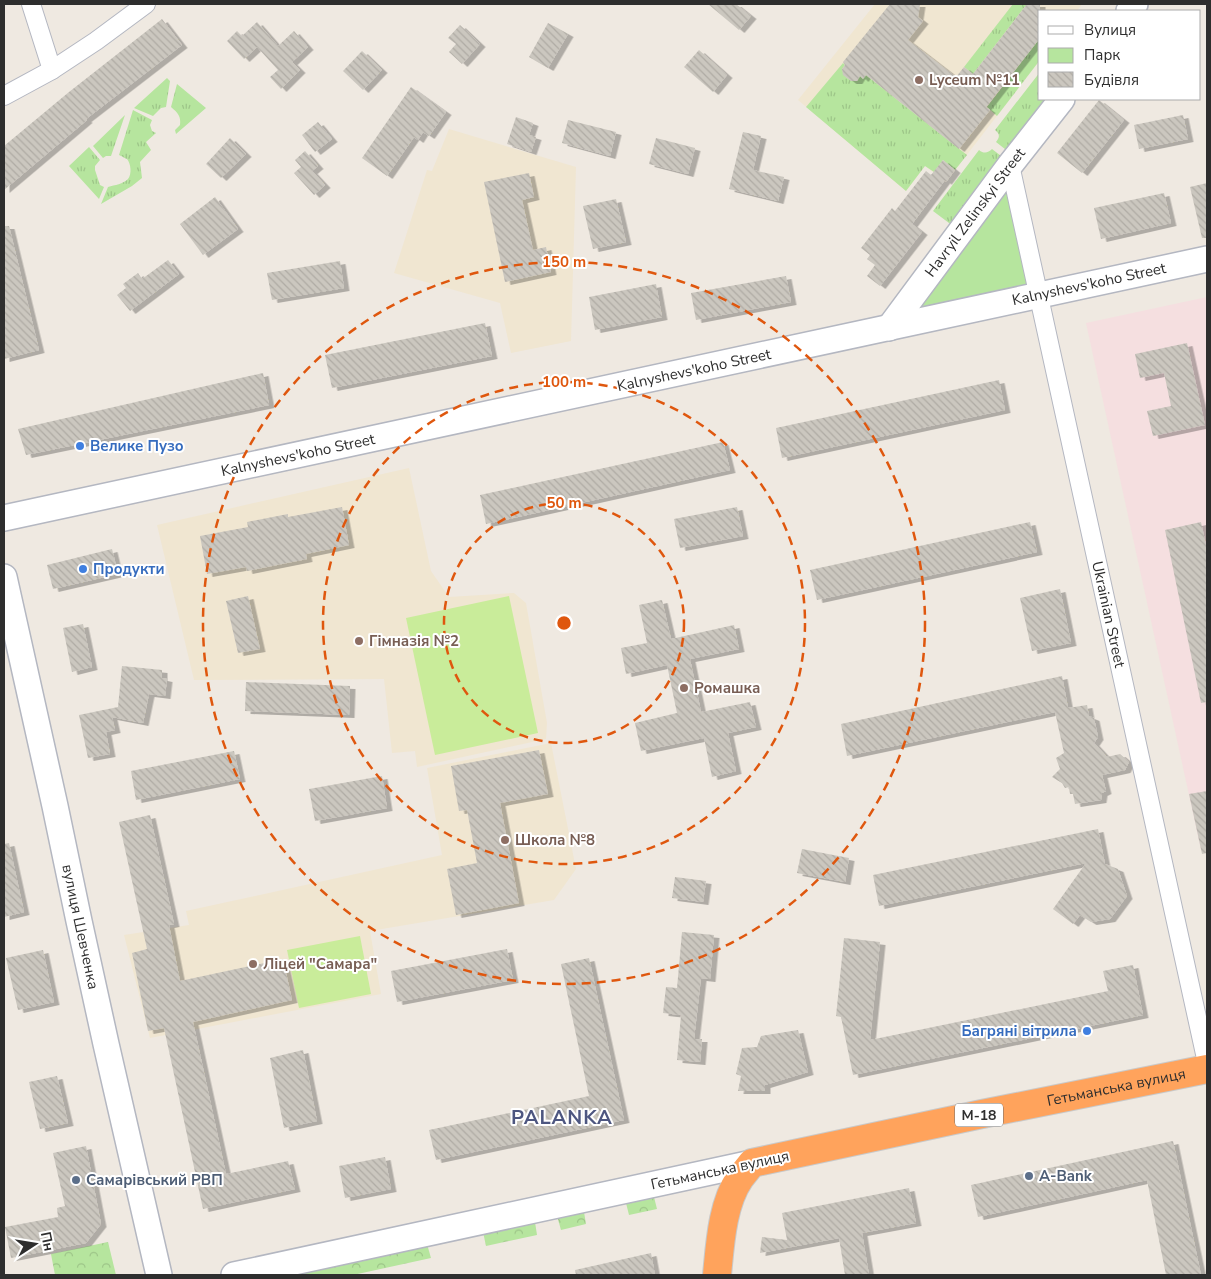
<svg xmlns="http://www.w3.org/2000/svg" width="1211" height="1279" viewBox="0 0 1211 1279" font-family="'Nunito Sans',sans-serif">
<style>
.education{fill:#f0e6d1}
.medical{fill:#f5dfe0}
.grass{fill:url(#grass-tufts)}
.forest{fill:url(#forest-crowns)}
.park{fill:#b6e59e}
.pitch{fill:#c9ec9a}
.building{fill:url(#building-back-hatch);filter:url(#shadow)}
.lines{fill:none;stroke-linecap:round;stroke-linejoin:round}
.street-casing{stroke:#b4b7c1;stroke-width:20}
.secondary-casing{stroke:#b4b7c1;stroke-width:28}
.highway-casing{stroke:#c9c9c9;stroke-width:30}
.street{stroke:#fff;stroke-width:18}
.secondary{stroke:#fff;stroke-width:25}
.highway{stroke:#ffa35c;stroke-width:28}
.ring{fill:none;stroke:#df570e;stroke-width:2.5;stroke-dasharray:9 6}
.education-dot{fill:#8d6e63;stroke:#fff;stroke-width:2}
.shop-dot{fill:#3f7fe0;stroke:#fff;stroke-width:2}
.service-dot{fill:#5c6f8a;stroke:#fff;stroke-width:2}
.labels{text-anchor:middle;dominant-baseline:central;stroke-width:4;stroke-linejoin:round;paint-order:stroke}
.shield{fill:#fff;stroke:#6d6d6d;stroke-width:1}
.shield-label{font-size:14px;font-weight:bold;fill:#2e2e2e}
.education-label{font-size:15px;font-weight:bold;fill:#785e54;stroke:#fff;text-anchor:start}
.street-label{font-size:15px;fill:#2e2e2e;stroke:#fff}
.shop-label{font-size:15px;font-weight:bold;fill:#366cbe;stroke:#fff;text-anchor:start}
.service-label{font-size:15px;font-weight:bold;fill:#4e5e75;stroke:#fff;text-anchor:start}
.district-label{font-size:20px;font-weight:bold;letter-spacing:1px;fill:#4d5680;stroke:#fff}
.centre{fill:#df570e;stroke:#fff;stroke-width:2.5}
.ring-label{font-size:15px;text-anchor:middle;font-weight:bold;fill:#df570e;stroke:#fff;stroke-width:4;stroke-linejoin:round;paint-order:stroke}
</style>
<defs>
<pattern id="grass-tufts" width="24" height="20" patternUnits="userSpaceOnUse" patternTransform="scale(1.25)"><rect width="24" height="20" fill="#b6e59e"/><path d="M3 7l-1-3M5 7V3M7 7l1-3M15 17l-1-3M17 17v-4M19 17l1-3" fill="none" stroke="#9dc588"/></pattern>
<pattern id="forest-crowns" width="20" height="18" patternUnits="userSpaceOnUse" patternTransform="scale(1.25)"><rect width="20" height="18" fill="#b6e59e"/><path d="M2 6a3 3 0 1 1 6 0M12 15a3 3 0 1 1 6 0" fill="none" stroke="#9dc588"/></pattern>
<pattern id="building-back-hatch" width="6" height="6" patternUnits="userSpaceOnUse" patternTransform="scale(1.25)"><rect width="6" height="6" fill="#cbc7bf"/><path d="M-1 5l2 2M0 0l6 6M5-1l2 2" fill="none" stroke="#afaba4"/></pattern>
<filter id="shadow"><feDropShadow dx="5.5" dy="3" stdDeviation="0" flood-color="#0004"/></filter>
</defs>
<rect width="100%" height="100%" fill="#efe9e1"/>
<!-- education -->
<g class="education">
<polygon points="875,4 1082,4 1077,11 1040,11 1040,60 946,182 925,166 906,191 798,100"/>
<polygon points="449,129 576,167 571,341 511,353 500,303 394,273 427,170 432,171"/>
<polygon points="409,468 431,571 449,597 514,593 526,603 547,723 546,739 417,767 415,751 392,753 384,679 194,680 157,525"/>
<polygon points="551,743 576,869 554,900 370,931 381,994 150,1038 124,935 189,925 186,911 442,855 427,768"/>
</g>
<!-- medical -->
<polygon class="medical" points="1207,297 1207,849 1201,850 1086,323"/>
<!-- grass -->
<g class="grass">
<polygon points="1013,4 1027,4 973,74 964,67"/>
<polygon points="1040,38 1040,60 997,116 987,107"/>
<path d="M843,63L845,65L842,69C844,77 849,81 857,81L860,76L863,78L866,75L967,155L955,170L943,160L934,172L925,166L906,191L806,107Z"/>
<path d="M1040,72V99H1052L1010,153L996,142C1000,137 1000,134 995,130Z"/>
<polygon points="167,78 170,81 166,107 161,108 153,116 134,108"/>
<path d="M177,84L206,108L176,134L175,130L180,125C181,116 178,113 171,107Z"/>
<path d="M133,110L152,120L150,125L152,131L156,133L146,142L151,150L140,162L142,178L132,186L101,204L108,187C115,185 123,184 128,179C132,174 131,164 127,159C126,159 120,155 119,155Z"/>
<polygon points="125,115 111,156 106,156 103,158 93,146"/>
<polygon points="89,147 100,160 95,166 95,170 100,185 104,187 99,199 69,166"/>
<path d="M992,149L1005,159L953,226L933,211L979,150C984,154 988,153 992,149Z"/>
</g>
<!-- forest -->
<g class="forest">
<polygon points="654,1197 657,1209 629,1215 626,1203"/>
<polygon points="584,1212 586,1224 561,1230 557,1216"/>
<polygon points="535,1222 537,1235 486,1246 483,1232"/>
<polygon points="108,1242 116,1275 55,1275 51,1254"/>
<polygon points="427,1244 431,1258 353,1275 277,1275"/>
</g>
<!-- park -->
<polygon class="park" points="1004,192 1009,194 1029,281 1026,287 926,309 921,305"/>
<!-- pitch -->
<g class="pitch">
<polygon points="509,596 538,733 435,755 406,618"/>
<polygon points="360,936 371,994 299,1008 287,950"/>
</g>
<!-- building -->
<g class="building">
<polygon points="708,4 736,4 751,16 739,30"/>
<polygon points="890,4 920,4 918,17 923,21 908,40 956,77 964,67 973,74 1027,4 1040,4 1040,38 986,107 990,110 959,149 866,75 863,79 860,76 857,81 851,81 843,75 842,69 845,65 843,62"/>
<polygon points="162,19 182,45 86,119 87,120 4,190 4,146 69,92"/>
<polygon points="257,22 278,46 294,31 308,47 292,62 300,70 281,89 270,77 278,70 257,47 244,59 227,41 237,31 242,36"/>
<polygon points="548,23 568,34 548,68 529,57"/>
<polygon points="460,25 480,44 462,64 449,52 456,44 448,38"/>
<polygon points="699,50 727,75 713,92 684,67"/>
<polygon points="362,51 382,70 363,90 343,71"/>
<polygon points="411,87 446,112 429,136 423,132 418,140 414,137 387,176 362,158"/>
<polygon points="1099,100 1124,120 1082,173 1057,153"/>
<polygon points="1183,115 1188,139 1139,149 1134,125"/>
<polygon points="516,117 533,123 529,135 536,137 531,152 507,144"/>
<polygon points="568,120 616,132 610,156 562,143"/>
<polygon points="318,122 332,139 315,152 302,135"/>
<polygon points="743,132 761,136 753,170 784,177 778,201 729,189"/>
<polygon points="230,138 246,154 221,178 206,164"/>
<polygon points="656,138 695,148 688,174 649,164"/>
<polygon points="305,151 318,166 312,171 325,185 314,195 294,173 301,167 295,160"/>
<polygon points="943,160 955,170 946,182 945,180 912,224 922,232 880,286 867,276 875,265 867,259 870,255 861,248 892,208 895,211 926,171 931,175"/>
<polygon points="529,173 534,197 522,200 533,250 546,247 551,272 505,282 484,182"/>
<polygon points="1207,183 1207,238 1202,238 1190,187"/>
<polygon points="1164,193 1171,223 1101,239 1094,208"/>
<polygon points="215,197 238,229 203,255 180,224"/>
<polygon points="616,199 626,242 593,249 583,206"/>
<polygon points="4,226 9,226 39,350 4,359"/>
<polygon points="168,260 179,274 130,311 117,295 126,288 123,284 138,273 142,279"/>
<polygon points="340,261 344,288 272,300 267,273"/>
<polygon points="786,276 791,302 696,320 691,293"/>
<polygon points="656,284 662,317 595,330 589,297"/>
<polygon points="485,323 492,356 332,388 325,355"/>
<polygon points="1187,343 1205,425 1153,436 1147,411 1171,406 1164,373 1140,378 1135,354"/>
<polygon points="263,373 269,405 26,455 18,429"/>
<polygon points="999,380 1005,410 782,458 776,428"/>
<polygon points="723,442 730,470 486,524 480,495"/>
<polygon points="342,507 349,545 306,554 307,559 247,571 246,567 207,574 200,536 248,527 247,522 288,514 288,517"/>
<polygon points="737,507 743,536 680,548 674,519"/>
<polygon points="1030,522 1037,552 817,600 810,570"/>
<polygon points="1201,522 1207,550 1207,702 1201,703 1165,530"/>
<polygon points="112,549 118,574 53,589 47,565"/>
<polygon points="1060,589 1071,643 1032,651 1020,598"/>
<polygon points="248,596 260,649 238,653 226,601"/>
<polygon points="662,600 671,639 734,625 739,649 690,659 701,712 750,702 756,727 728,733 736,771 712,777 704,738 641,751 635,723 677,713 667,665 626,674 621,648 647,643 639,605"/>
<polygon points="83,624 92,667 72,672 63,628"/>
<polygon points="122,666 162,670 162,678 167,679 165,696 149,694 143,723 112,717 115,730 106,732 110,754 88,758 79,715 118,707"/>
<polygon points="1062,676 1068,708 1087,705 1089,716 1094,718 1098,737 1094,743 1107,757 1120,754 1129,762 1125,770 1102,775 1106,791 1102,793 1101,800 1075,804 1073,794 1070,794 1069,787 1065,788 1062,783 1052,777 1060,769 1056,758 1064,753 1055,712 847,756 841,724"/>
<polygon points="246,682 350,686 349,715 245,711"/>
<polygon points="539,750 548,794 500,803 519,903 456,915 447,869 477,863 467,810 459,811 451,766"/>
<polygon points="234,751 240,779 136,800 131,771"/>
<polygon points="382,776 387,808 315,821 309,789"/>
<polygon points="1207,791 1207,853 1202,854 1189,794"/>
<polygon points="150,815 174,924 169,925 180,981 283,959 292,1000 193,1022 226,1174 288,1161 295,1189 203,1209 164,1028 148,1031 132,953 147,949 119,822"/>
<polygon points="1098,829 1105,864 1118,869 1127,896 1110,919 1091,922 1080,915 1073,924 1053,909 1086,863 879,906 873,875"/>
<polygon points="9,843 24,912 4,917 4,844"/>
<polygon points="802,849 849,858 845,882 797,873"/>
<polygon points="675,877 706,881 703,902 672,898"/>
<polygon points="682,932 714,935 710,979 701,978 694,1039 702,1039 700,1062 677,1060 681,1015 663,1013 666,987 677,988"/>
<polygon points="844,938 880,942 870,1040 1108,991 1103,971 1133,965 1143,1015 853,1075 841,1017 836,1016"/>
<polygon points="507,949 513,980 397,1002 391,971"/>
<polygon points="43,950 54,1002 18,1010 6,958"/>
<polygon points="589,958 624,1120 436,1160 429,1130 589,1096 561,964"/>
<polygon points="798,1030 808,1072 765,1085 765,1091 738,1091 741,1076 736,1074 742,1048 757,1047 761,1036"/>
<polygon points="303,1050 317,1121 284,1128 270,1058"/>
<polygon points="57,1076 68,1123 40,1129 29,1082"/>
<polygon points="1173,1141 1201,1275 1166,1275 1147,1180 978,1217 971,1185"/>
<polygon points="86,1146 101,1224 86,1243 11,1258 5,1227 58,1217 57,1208 65,1206 53,1153"/>
<polygon points="385,1157 391,1189 345,1198 339,1166"/>
<polygon points="909,1188 916,1223 862,1233 869,1275 845,1275 839,1238 760,1253 762,1237 787,1240 782,1213"/>
<polygon points="651,1253 655,1275 576,1275 575,1270"/>
</g>
<g class="lines">
<!-- street casing -->
<g class="street-casing">
<g id="street">
<polyline points="31,4 52,70"/>
<polyline points="4,96 52,70 96,41 146,4"/>
<path id="s1" d="M1010,165L1207,1063"/>
</g>
</g>
<!-- secondary casing -->
<g class="secondary-casing">
<g id="secondary">
<polyline points="1129,11 1135,4"/>
<path id="s2" d="M889,328L1010,165L1062,99"/>
<polyline points="4,518 1207,259"/>
<path id="s3" d="M4,577L55,806L79,921L106,1044L159,1275"/>
<polyline points="234,1275 752,1163"/>
</g>
</g>
<!-- highway casing -->
<g class="highway-casing">
<g id="highway">
<path id="s4" d="M717,1275C720,1245 722,1204 740,1178C744,1173 748,1168 752,1163L982,1114L1207,1069"/>
</g>
</g>
<!-- street -->
<use href="#street" class="street"/>
<!-- secondary -->
<use href="#secondary" class="secondary"/>
<!-- highway -->
<use href="#highway" class="highway"/>
</g>
<!-- distance rings -->
<g class="ring">
<circle cx="564" cy="623" r="120"/>
<circle cx="564" cy="623" r="241"/>
<circle cx="564" cy="623" r="361"/>
</g>
<!-- markers -->
<g class="education-dot">
<circle cx="919" cy="80" r="5"/>
<circle cx="359" cy="641" r="5"/>
<circle cx="684" cy="688" r="5"/>
<circle cx="505" cy="840" r="5"/>
<circle cx="253" cy="964" r="5"/>
</g>
<g class="shop-dot">
<circle cx="80" cy="446" r="5"/>
<circle cx="83" cy="569" r="5"/>
<circle cx="1087" cy="1031" r="5"/>
</g>
<g class="service-dot">
<circle cx="1029" cy="1176" r="5"/>
<circle cx="76" cy="1180" r="5"/>
</g>
<g class="labels">
<!-- shield labels -->
<rect class="shield" x="955" y="1103.5" width="48" height="23" rx="4"/>
<g class="shield-label">
<text x="979" y="1115">М-18</text>
</g>
<!-- education labels -->
<g class="education-label">
<text x="929" y="80">Lyceum №11</text>
<text x="369" y="641">Гімназія №2</text>
<text x="694" y="688">Ромашка</text>
<text x="515" y="840">Школа №8</text>
<text x="263" y="964">Ліцей "Самара"</text>
</g>
<!-- street labels -->
<g class="street-label">
<text stroke="none"><textPath href="#s2" startOffset="144">Havryil Zelinskyi Street</textPath></text>
<text transform="translate(1089 284) rotate(-12)">Kalnyshevsʹkoho Street</text>
<text transform="translate(694 370) rotate(-12)">Kalnyshevsʹkoho Street</text>
<text transform="translate(298 455) rotate(-12)">Kalnyshevsʹkoho Street</text>
<text stroke="none"><textPath href="#s1" startOffset="460">Ukrainian Street</textPath></text>
<text stroke="none"><textPath href="#s3" startOffset="358">вулиця Шевченка</textPath></text>
<text stroke="none"><textPath href="#s4" startOffset="492">Гетьманська вулиця</textPath></text>
<text transform="translate(720 1170) rotate(-12)">Гетьманська вулиця</text>
</g>
<!-- shop labels -->
<g class="shop-label">
<text x="90" y="446">Велике Пузо</text>
<text x="93" y="569">Продукти</text>
<text x="1077" y="1031" text-anchor="end">Багряні вітрила</text>
</g>
<!-- service labels -->
<g class="service-label">
<text x="1039" y="1176">A-Bank</text>
<text x="86" y="1180">Самарівський РВП</text>
</g>
<!-- district labels -->
<g class="district-label">
<text x="562" y="1117">PALANKA</text>
</g>
</g>
<circle cx="564" cy="623" r="8" class="centre"/>
<g class="ring-label">
<text x="564" y="267">150 m</text>
<text x="564" y="387">100 m</text>
<text x="564" y="508">50 m</text>
</g>
<!-- border -->
<rect width="1211" height="1279" fill="none" stroke="#2e2e2e" stroke-width="10"/>
<!-- legend -->
<rect x="1038" y="10" width="162" height="90" fill="#ffffff" stroke="#ababab"/>
<rect x="1048" y="26" width="25" height="8" fill="#ffffff" stroke="#ababab"/>
<text x="1084" y="35" font-size="15" fill="#2e2e2e">Вулиця</text>
<rect x="1048" y="48" width="25" height="15" fill="#b6e59e" stroke="#ababab"/>
<text x="1084" y="60" font-size="15" fill="#2e2e2e">Парк</text>
<rect x="1048" y="72" width="25" height="15" fill="url(#building-back-hatch)" stroke="#ababab"/>
<text x="1084" y="85" font-size="15" fill="#2e2e2e">Будівля</text>
<!-- north arrow -->
<g transform="translate(35 1244) rotate(78)" stroke="#ffffff" stroke-width="4" paint-order="stroke">
<path d="M0-4L9 19L0 12L-9 19Z" fill="#2e2e2e"/>
<text y="-8" font-size="14" font-weight="bold" text-anchor="middle" fill="#2e2e2e">Пн</text>
</g>
</svg>
